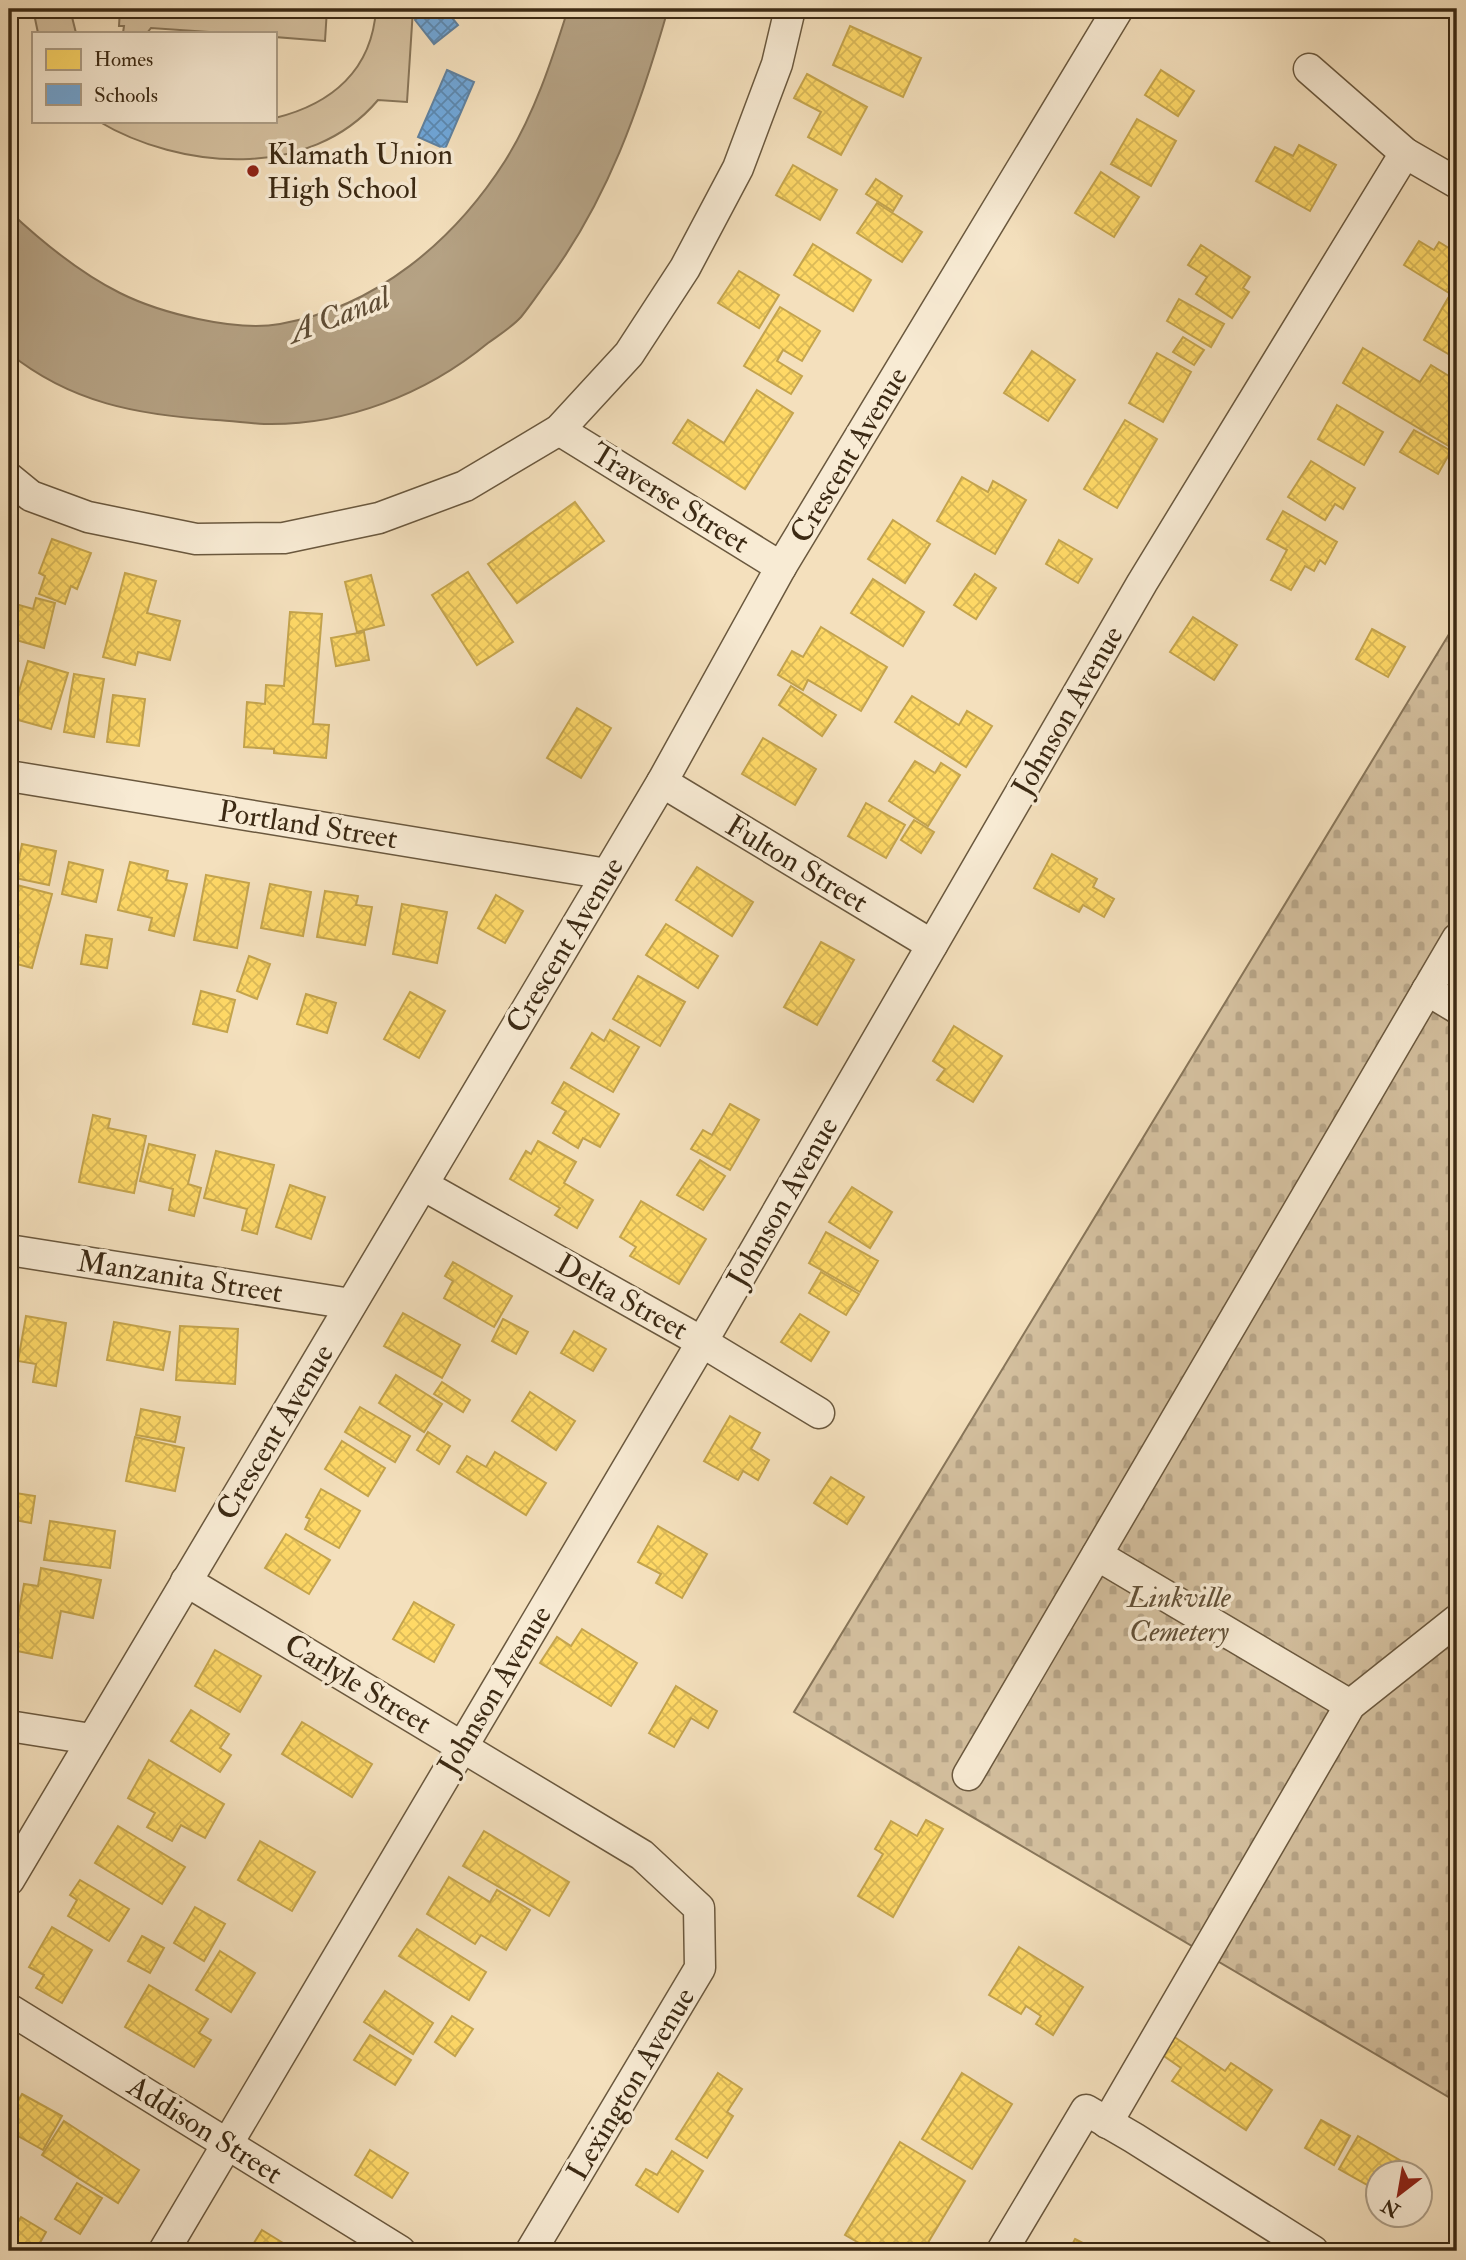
<svg xmlns="http://www.w3.org/2000/svg" width="1466" height="2260" viewBox="0 0 1466 2260" font-family="'IM FELL Double Pica',serif">
<style>
.cemetery{fill:url(#cemetery-stones);stroke:#88765a;stroke-width:2}
.pitch{fill:#d5c1a0;stroke:#88765a;stroke-width:2}
.water{fill:#b5a284;stroke:#857257;stroke-width:2}
.homes{fill:url(#homes-cross-hatch);stroke:#c4a44d;stroke-width:2}
.schools{fill:url(#schools-cross-hatch);stroke:#6082a0;stroke-width:2}
.lines{fill:none;stroke-linecap:round;stroke-linejoin:round}
.minor-casing{stroke:#6a583e;stroke-width:33}
.minor{stroke:#f8ebd4;stroke-width:30}
.poi-dot{fill:#8f2418;stroke:#f8ebd4;stroke-width:2.5}
.labels{text-anchor:middle;dominant-baseline:central;stroke-width:7;stroke-linejoin:round;paint-order:stroke}
.poi-label{font-size:30px;fill:#3c2a14;stroke:#f8ebd4;text-anchor:start}
.street-label{font-size:30px;fill:#3c2a14;stroke:#f8ebd4}
.park-label{font-size:30px;font-style:italic;fill:#625037;stroke:#f8ebd4}
.water-label{font-size:32px;font-style:italic;fill:#604e36;stroke:#f8ebd4}
</style>
<defs>
<pattern id="cemetery-stones" width="16" height="16" patternUnits="userSpaceOnUse" patternTransform="scale(1.75)"><rect width="16" height="16" fill="#d5c1a0"/><path d="M2 7V4a2 2 0 0 1 4 0v3zM10 15v-3a2 2 0 0 1 4 0v3z" fill="#b8a689"/></pattern>
<pattern id="homes-cross-hatch" width="8" height="8" patternUnits="userSpaceOnUse" patternTransform="scale(1.75)"><rect width="8" height="8" fill="#ffd966"/><path d="M0 0l8 8M0 8l8-8" fill="none" stroke="#dbba58"/></pattern>
<pattern id="schools-cross-hatch" width="8" height="8" patternUnits="userSpaceOnUse" patternTransform="scale(1.75)"><rect width="8" height="8" fill="#6fa8dc"/><path d="M0 0l8 8M0 8l8-8" fill="none" stroke="#5c89b1"/></pattern>
</defs>
<rect width="100%" height="100%" fill="#f4e0bd"/>
<filter id="stains"><feTurbulence type="fractalNoise" baseFrequency=".00286" numOctaves="4"/><feColorMatrix values="0 0 0 0 .2 0 0 0 0 .09 0 0 0 0 .02 0 0 0 .5 -.17"/></filter>
<radialGradient id="worn" r=".72"><stop offset=".6" stop-color="#630" stop-opacity="0"/><stop offset="1" stop-color="#630" stop-opacity=".3"/></radialGradient>
<!-- cemetery -->
<polygon class="cemetery" points="1457,621 1457,2102 794,1712"/>
<!-- pitch -->
<g class="pitch">
<polygon points="33,9 70,9 76,33 38,33"/>
<polygon points="120,9 327,9 325,41 275,37 275,33 224,33 151,28 147,33 123,33 124,26 119,26"/>
<path d="M376,9H413L407,102L378,100C310,181 180,170 98,121L235,123L275,121V118C332,104 372,70 376,9Z"/>
</g>
<!-- water -->
<path class="water" d="M568,9H668C640,107 608,200 546,283C538,294 530,306 521,317C512,327 499,335 488,343C426,394 345,426 264,424C248,423 232,421 216,420C138,415 71,403 9,353V211C42,242 78,272 120,293C160,313 235,332 280,324C376,307 454,241 505,161C534,115 552,60 568,9Z"/>
<!-- homes -->
<g class="homes">
<polygon points="892,9 932,9 931,17"/>
<polygon points="850,26 921,58 903,97 833,65"/>
<polygon points="1161,70 1194,91 1178,116 1145,95"/>
<polygon points="807,74 867,107 841,155 808,137 821,112 794,98"/>
<polygon points="1137,119 1176,141 1151,186 1111,164"/>
<polygon points="1299,145 1336,165 1310,211 1256,181 1275,147 1293,156"/>
<polygon points="793,165 837,190 820,220 776,195"/>
<polygon points="1101,172 1139,197 1114,237 1075,213"/>
<polygon points="876,179 902,196 893,211 866,194"/>
<polygon points="877,203 922,232 902,262 857,233"/>
<polygon points="1419,241 1434,250 1439,242 1457,253 1457,298 1404,265"/>
<polygon points="813,244 871,280 853,311 794,275"/>
<polygon points="1201,245 1250,277 1243,288 1249,292 1232,318 1196,294 1207,277 1188,265"/>
<polygon points="739,271 779,295 759,328 718,303"/>
<polygon points="1448,298 1457,303 1457,359 1424,340"/>
<polygon points="1179,299 1224,324 1211,347 1167,321"/>
<polygon points="780,307 820,331 802,361 783,350 777,361 802,376 791,394 744,366"/>
<polygon points="1183,337 1204,350 1194,365 1173,352"/>
<polygon points="1363,348 1420,382 1431,365 1457,381 1457,451 1343,383"/>
<polygon points="1032,351 1075,380 1048,421 1004,393"/>
<polygon points="1157,353 1191,372 1163,422 1129,403"/>
<polygon points="757,390 793,413 745,489 673,443 688,420 724,443"/>
<polygon points="1337,405 1383,432 1364,465 1318,439"/>
<polygon points="1125,420 1157,439 1117,508 1084,489"/>
<polygon points="1414,430 1451,451 1438,474 1400,452"/>
<polygon points="1311,461 1355,488 1343,509 1335,504 1325,520 1288,497"/>
<polygon points="962,477 988,492 993,481 1026,500 995,554 937,521"/>
<polygon points="575,502 604,541 517,603 488,564"/>
<polygon points="1283,511 1337,542 1325,564 1320,560 1314,571 1305,566 1291,590 1271,580 1287,550 1267,539"/>
<polygon points="893,520 930,544 905,583 868,559"/>
<polygon points="52,539 91,553 77,589 71,586 65,604 39,594 45,576 39,573"/>
<polygon points="1059,540 1092,559 1078,583 1046,564"/>
<polygon points="468,572 513,642 477,665 432,595"/>
<polygon points="125,573 156,581 147,613 180,621 170,660 138,652 135,665 103,657"/>
<polygon points="975,574 996,588 976,619 954,605"/>
<polygon points="371,575 384,625 357,632 345,582"/>
<polygon points="873,579 924,612 903,646 851,613"/>
<polygon points="36,598 55,603 44,648 9,638 9,614 12,603 33,609"/>
<polygon points="290,612 322,614 313,724 329,725 326,758 274,753 274,749 244,747 247,702 265,704 266,685 284,686"/>
<polygon points="1193,617 1237,645 1214,680 1170,652"/>
<polygon points="821,627 887,667 861,711 808,680 803,690 778,675 792,651 803,657"/>
<polygon points="1372,629 1405,647 1388,677 1356,659"/>
<polygon points="364,632 369,660 336,666 331,638"/>
<polygon points="28,661 68,673 51,729 11,718"/>
<polygon points="74,674 104,679 94,737 64,732"/>
<polygon points="791,686 836,715 822,736 779,705"/>
<polygon points="113,695 145,699 139,746 107,742"/>
<polygon points="912,696 959,725 967,711 992,726 966,767 895,722"/>
<polygon points="577,708 611,728 581,778 547,758"/>
<polygon points="763,738 816,769 795,805 742,774"/>
<polygon points="915,761 935,773 941,763 960,775 928,826 889,801"/>
<polygon points="866,803 905,825 886,858 848,836"/>
<polygon points="914,820 934,832 921,853 901,840"/>
<polygon points="22,844 56,851 49,885 15,878"/>
<polygon points="1052,854 1097,879 1093,887 1114,899 1104,917 1083,905 1079,912 1034,888"/>
<polygon points="69,862 103,870 96,902 62,894"/>
<polygon points="130,862 168,871 166,880 187,884 174,936 149,930 152,918 118,910"/>
<polygon points="697,867 753,902 732,936 676,900"/>
<polygon points="206,875 249,883 237,948 194,940"/>
<polygon points="9,883 52,894 32,968 9,962"/>
<polygon points="270,884 311,892 303,936 261,928"/>
<polygon points="325,891 358,896 356,905 372,907 365,945 317,937"/>
<polygon points="496,895 523,911 505,943 478,928"/>
<polygon points="402,904 447,912 437,963 393,954"/>
<polygon points="666,924 718,956 698,988 646,955"/>
<polygon points="86,935 112,939 107,968 81,964"/>
<polygon points="821,942 854,960 817,1025 784,1007"/>
<polygon points="249,956 270,964 257,999 237,991"/>
<polygon points="638,976 685,1002 660,1046 613,1019"/>
<polygon points="201,991 235,1000 227,1032 193,1024"/>
<polygon points="410,992 445,1011 419,1058 384,1039"/>
<polygon points="306,994 336,1003 327,1033 297,1024"/>
<polygon points="954,1026 1002,1056 973,1102 937,1080 945,1069 933,1061"/>
<polygon points="610,1030 639,1047 613,1092 571,1068 592,1033 604,1041"/>
<polygon points="564,1082 619,1114 600,1147 583,1138 578,1148 553,1133 566,1111 552,1103"/>
<polygon points="730,1104 759,1120 730,1170 691,1149 703,1130 712,1135"/>
<polygon points="93,1115 110,1119 108,1128 146,1136 134,1193 79,1182"/>
<polygon points="538,1141 576,1162 564,1183 593,1200 577,1228 555,1215 560,1208 510,1179 526,1151 531,1154"/>
<polygon points="149,1144 195,1155 188,1184 201,1188 194,1216 169,1210 173,1189 140,1181"/>
<polygon points="216,1151 274,1165 257,1234 242,1230 247,1209 204,1198"/>
<polygon points="700,1160 725,1176 703,1210 677,1195"/>
<polygon points="290,1185 325,1197 311,1239 276,1227"/>
<polygon points="852,1187 892,1212 870,1248 829,1222"/>
<polygon points="641,1201 706,1239 679,1284 630,1256 636,1247 620,1237"/>
<polygon points="826,1232 878,1261 860,1292 809,1263"/>
<polygon points="453,1262 512,1296 494,1327 444,1298 453,1281 445,1276"/>
<polygon points="821,1272 859,1294 846,1315 809,1293"/>
<polygon points="403,1313 460,1345 442,1378 384,1346"/>
<polygon points="800,1314 829,1332 811,1361 781,1342"/>
<polygon points="26,1316 66,1323 56,1386 33,1382 36,1364 18,1361"/>
<polygon points="503,1319 528,1332 516,1354 492,1341"/>
<polygon points="114,1322 170,1332 163,1370 107,1360"/>
<polygon points="180,1326 238,1329 235,1384 176,1380"/>
<polygon points="574,1331 606,1349 593,1371 561,1353"/>
<polygon points="9,1364 18,1366 13,1400 9,1399"/>
<polygon points="396,1375 442,1404 424,1432 379,1403"/>
<polygon points="442,1382 470,1400 463,1412 434,1394"/>
<polygon points="530,1392 575,1421 556,1450 512,1421"/>
<polygon points="360,1407 410,1436 395,1462 345,1432"/>
<polygon points="141,1409 180,1417 175,1442 136,1435"/>
<polygon points="730,1416 760,1433 751,1449 769,1460 758,1480 743,1471 738,1480 704,1461"/>
<polygon points="428,1432 450,1446 439,1464 417,1450"/>
<polygon points="135,1437 184,1448 175,1491 126,1481"/>
<polygon points="342,1441 385,1468 368,1496 325,1469"/>
<polygon points="495,1452 546,1483 526,1515 457,1472 467,1456 486,1467"/>
<polygon points="831,1477 864,1497 847,1524 814,1503"/>
<polygon points="321,1489 360,1511 339,1548 305,1529 310,1519 306,1517"/>
<polygon points="9,1492 35,1496 31,1523 9,1519"/>
<polygon points="50,1521 115,1531 110,1568 44,1560"/>
<polygon points="658,1526 707,1554 682,1598 656,1583 661,1574 638,1562"/>
<polygon points="286,1534 330,1560 309,1594 265,1568"/>
<polygon points="41,1568 101,1580 93,1618 61,1611 52,1658 12,1650 24,1584 38,1586"/>
<polygon points="414,1602 454,1625 434,1662 393,1639"/>
<polygon points="582,1629 637,1663 611,1706 540,1663 557,1637 571,1646"/>
<polygon points="215,1650 261,1676 240,1712 195,1686"/>
<polygon points="676,1686 717,1711 708,1728 691,1718 674,1747 649,1733"/>
<polygon points="191,1710 229,1734 220,1748 231,1755 220,1772 171,1741"/>
<polygon points="302,1722 372,1764 352,1797 282,1754"/>
<polygon points="149,1760 224,1804 205,1838 181,1825 172,1841 147,1827 155,1813 128,1798"/>
<polygon points="926,1820 943,1829 893,1917 858,1896 883,1854 875,1849 891,1821 917,1836"/>
<polygon points="118,1826 185,1867 162,1904 95,1863"/>
<polygon points="484,1831 569,1882 549,1916 463,1866"/>
<polygon points="260,1841 315,1872 292,1911 238,1880"/>
<polygon points="449,1877 490,1902 497,1890 530,1910 506,1950 481,1935 475,1944 427,1914"/>
<polygon points="80,1880 129,1909 109,1941 68,1916 77,1900 70,1895"/>
<polygon points="195,1907 225,1924 204,1961 174,1943"/>
<polygon points="52,1927 92,1950 62,2003 36,1988 44,1975 29,1967"/>
<polygon points="417,1929 486,1972 469,2000 399,1956"/>
<polygon points="142,1936 164,1948 150,1973 128,1961"/>
<polygon points="1019,1947 1083,1987 1053,2035 1036,2024 1041,2016 1026,2006 1021,2014 989,1995"/>
<polygon points="220,1951 255,1973 231,2012 196,1990"/>
<polygon points="149,1985 208,2019 199,2033 211,2040 194,2067 125,2027"/>
<polygon points="385,1991 433,2023 413,2054 364,2022"/>
<polygon points="452,2016 473,2029 455,2056 435,2042"/>
<polygon points="370,2035 411,2060 395,2085 354,2060"/>
<polygon points="1173,2036 1225,2071 1231,2063 1272,2090 1246,2130 1172,2081 1181,2068 1161,2054"/>
<polygon points="718,2073 742,2089 727,2112 733,2116 707,2158 676,2139"/>
<polygon points="962,2073 1012,2104 972,2169 922,2139"/>
<polygon points="22,2094 62,2116 43,2150 9,2131 9,2117"/>
<polygon points="1321,2120 1350,2136 1334,2165 1305,2148"/>
<polygon points="64,2121 139,2170 118,2203 42,2155"/>
<polygon points="1358,2136 1424,2174 1420,2179 1420,2172 1378,2172 1378,2191 1339,2169"/>
<polygon points="900,2142 965,2181 923,2251 873,2251 845,2235"/>
<polygon points="370,2150 408,2173 392,2198 355,2175"/>
<polygon points="672,2151 703,2171 678,2212 636,2185 646,2169 657,2175"/>
<polygon points="77,2183 102,2198 80,2234 55,2219"/>
<polygon points="21,2217 46,2232 37,2248 43,2251 17,2251 9,2246 9,2236"/>
<polygon points="262,2230 296,2251 249,2251"/>
<polygon points="1075,2239 1098,2251 1069,2251"/>
</g>
<!-- schools -->
<g class="schools">
<polygon points="428,9 445,9 458,25 434,44 415,20"/>
<polygon points="447,70 474,82 445,149 418,137"/>
</g>
<g class="lines">
<!-- minor casing -->
<g class="minor-casing">
<g id="minor">
<polyline points="1309,69 1405,153 1457,183"/>
<polyline points="559,430 781,567"/>
<polyline points="9,478 31,496 88,517 196,539 284,538 379,518 465,486 559,430 629,354 685,268 738,168 777,64 790,9"/>
<polyline points="9,776 607,874"/>
<polyline points="662,782 932,945"/>
<polyline points="1427,990 1457,1008"/>
<polyline points="423,1185 702,1342 819,1413"/>
<polyline points="9,1250 351,1304"/>
<polyline points="1097,1555 1350,1705"/>
<polyline points="186,1581 642,1855 699,1908 700,1968 531,2251"/>
<polyline points="9,1726 91,1739"/>
<polyline points="968,1775 1457,939"/>
<polyline points="9,1880 662,782 781,567 1118,9"/>
<polyline points="9,2009 400,2251"/>
<polyline points="1107,2123 1350,1705 1457,1620"/>
<polyline points="164,2251 702,1342 1142,583 1405,153"/>
<polyline points="1002,2251 1086,2110 1134,2138 1313,2251"/>
</g>
</g>
<!-- minor -->
<use href="#minor" class="minor"/>
</g>
<!-- markers -->
<circle class="poi-dot" cx="253" cy="171" r="7"/>
<g class="labels">
<!-- poi labels -->
<g class="poi-label">
<text x="267" y="154">Klamath Union<tspan x="267" dy="34">High School</tspan></text>
</g>
<!-- street labels -->
<g class="street-label">
<text transform="translate(849 455) rotate(-59)">Crescent Avenue</text>
<text transform="translate(670 498) rotate(32)">Traverse Street</text>
<text transform="translate(1068 711) rotate(-60)">Johnson Avenue</text>
<text transform="translate(308 825) rotate(9)">Portland Street</text>
<text transform="translate(797 864) rotate(31)">Fulton Street</text>
<text transform="translate(565 945) rotate(-59)">Crescent Avenue</text>
<text transform="translate(783 1202) rotate(-60)">Johnson Avenue</text>
<text transform="translate(180 1277) rotate(9)">Manzanita Street</text>
<text transform="translate(622 1297) rotate(29)">Delta Street</text>
<text transform="translate(275 1432) rotate(-59)">Crescent Avenue</text>
<text transform="translate(358 1684) rotate(31)">Carlyle Street</text>
<text transform="translate(495 1690) rotate(-59)">Johnson Avenue</text>
<text transform="translate(631 2084) rotate(-59)">Lexington Avenue</text>
<text transform="translate(205 2130) rotate(32)">Addison Street</text>
</g>
<!-- park labels -->
<g class="park-label">
<text x="1179" y="1597">Linkville<tspan x="1179" dy="34">Cemetery</tspan></text>
</g>
<!-- water labels -->
<g class="water-label">
<text transform="translate(339 315) rotate(-21)">A Canal</text>
</g>
</g>
<!-- margin -->
<rect width="1466" height="2260" fill="none" stroke="#f4e0bd" stroke-width="35"/>
<rect x="10" y="10" width="1445" height="2239" fill="none" stroke="#3c2a14" stroke-width="3.5"/>
<rect x="18" y="18" width="1431" height="2225" fill="none" stroke="#3c2a14" stroke-width="2"/>
<!-- legend -->
<rect x="32" y="32" width="245" height="91" fill="#f8ebd4" stroke="#ad9e87" stroke-width="2"/>
<rect x="46" y="49" width="35" height="21" fill="#ffd966" stroke="#ad9e87" stroke-width="2"/>
<text x="94" y="66" font-size="21" fill="#3c2a14">Homes</text>
<rect x="46" y="84" width="35" height="21" fill="#6fa8dc" stroke="#ad9e87" stroke-width="2"/>
<text x="94" y="102" font-size="21" fill="#3c2a14">Schools</text>
<!-- north arrow -->
<g transform="translate(1399 2194) rotate(211)"><circle r="33" fill="#f8ebd4" stroke="#ad9e87" stroke-width="2"/>
<path d="M0-5L12 26L0 18L-12 26Z" fill="#8f2418"/>
<text y="-10" font-size="19" font-weight="bold" text-anchor="middle" fill="#3c2a14">N</text>
</g>
<rect width="100%" height="100%" filter="url(#stains)"/>
<rect width="100%" height="100%" fill="url(#worn)"/>
</svg>
